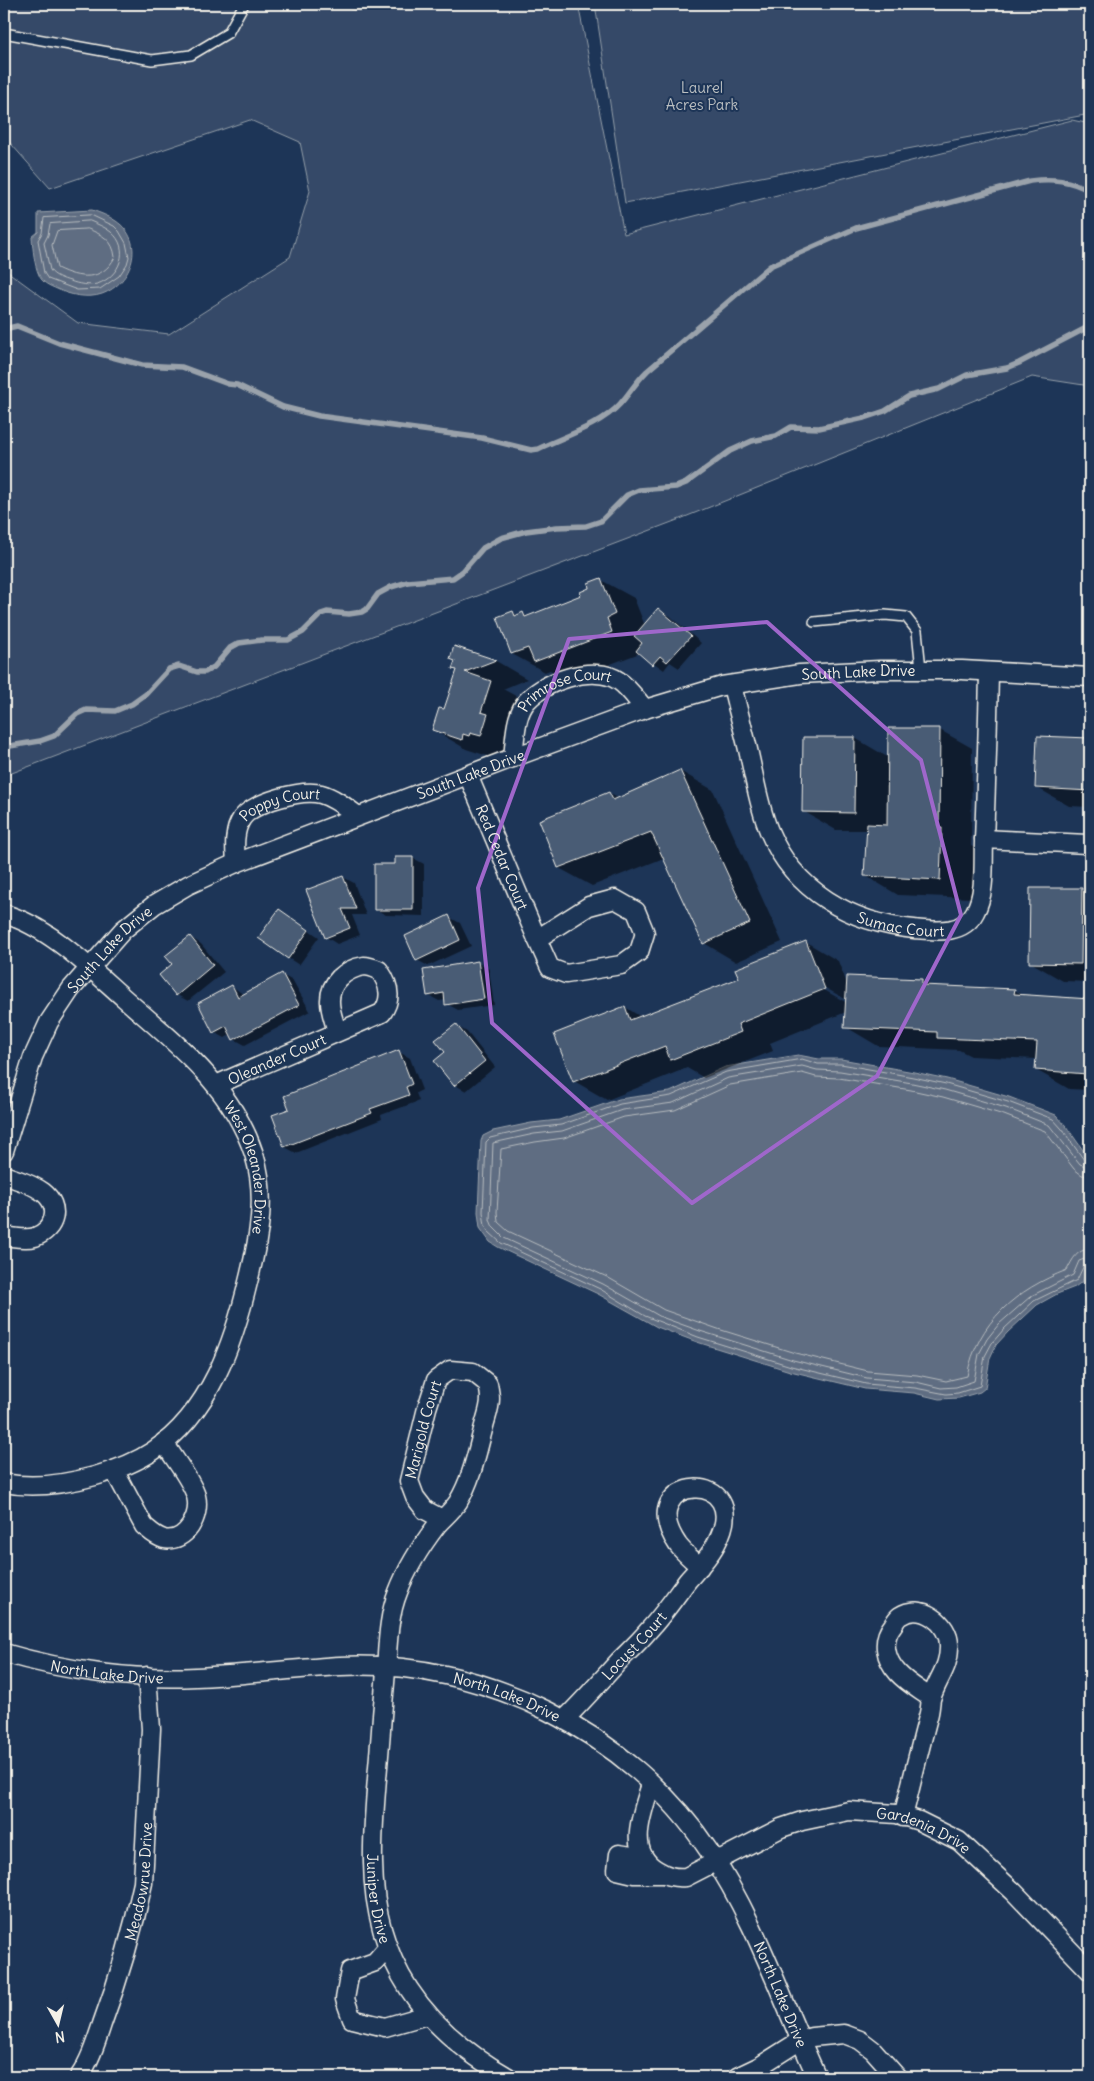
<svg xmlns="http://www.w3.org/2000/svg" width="1094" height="2081" viewBox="0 0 1094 2081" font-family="Delius,sans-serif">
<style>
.green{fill:#354a67;stroke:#949ea8}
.water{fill:#5e6d82;stroke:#9aa2ab}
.shadow{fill:#0007;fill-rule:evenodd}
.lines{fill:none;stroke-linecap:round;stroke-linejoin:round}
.shore{stroke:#b8bcbf;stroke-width:1}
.stream{stroke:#9aa2ab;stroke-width:5.5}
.building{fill:#485b74;stroke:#f4f1e8}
.service-casing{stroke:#f4f1e8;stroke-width:12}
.minor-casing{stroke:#f4f1e8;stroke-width:21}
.service{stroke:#1d3557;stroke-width:9}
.minor{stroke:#1d3557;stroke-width:18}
.marked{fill:none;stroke:#9f67cb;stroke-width:4;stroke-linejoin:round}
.labels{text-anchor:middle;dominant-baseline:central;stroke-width:4;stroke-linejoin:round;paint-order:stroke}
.park-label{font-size:15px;fill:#bbbfc1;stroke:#1d3557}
.street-label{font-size:15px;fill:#f4f1e8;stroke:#1d3557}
</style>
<rect width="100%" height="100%" fill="#1d3557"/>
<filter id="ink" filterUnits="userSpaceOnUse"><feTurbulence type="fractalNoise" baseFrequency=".02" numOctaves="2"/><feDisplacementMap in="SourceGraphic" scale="10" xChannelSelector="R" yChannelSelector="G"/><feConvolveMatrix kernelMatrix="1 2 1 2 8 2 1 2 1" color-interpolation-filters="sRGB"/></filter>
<g filter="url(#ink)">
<!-- green -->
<g class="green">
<polygon points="4,4 578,4 624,234 1072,120 1090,124 1090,386 1032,377 680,519 4,776 4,269 78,323 169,334 290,257 310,191 300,142 250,120 50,188 4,136"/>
<polygon points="595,4 1090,4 1090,114 625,203"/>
</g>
<!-- water -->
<g class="water">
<path d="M92,210C100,213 109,216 116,221C146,241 133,283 102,294C88,299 69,295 57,289C50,286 42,283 39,275C34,264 33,249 32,237L38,232V213Z"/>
<polygon points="798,1055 819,1059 841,1059 914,1072 947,1079 1009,1097 1056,1115 1066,1126 1090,1160 1090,1259 1083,1281 1075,1287 1057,1294 1037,1305 1008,1332 996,1345 990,1358 985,1388 980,1392 959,1398 939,1399 914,1393 865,1389 790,1371 697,1342 657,1327 598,1294 498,1247 490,1242 480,1228 478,1212 481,1141 483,1136 493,1131 531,1123 559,1120 619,1099 670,1092 725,1067"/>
</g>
<!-- shadow -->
<g class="shadow">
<polygon points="601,580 634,598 645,626 659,610 670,616 701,643 679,668 670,662 664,670 640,653 568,680 550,670 545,672 512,654 513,612 518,616 523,614 529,617 582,596"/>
<polygon points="455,648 496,661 527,679 503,689 523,700 513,754 503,751 502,754 496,752 494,758 466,749 434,730 445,711 458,671 453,668 456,661"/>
<polygon points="940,730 972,748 971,846 975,848 972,898 898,895 866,876 868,830 836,830 803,811 855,738 889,758"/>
<polygon points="1038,737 1090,740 1090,807 1069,806 1036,787"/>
<polygon points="680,771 713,790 782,942 736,962 704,943 664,858 592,886 559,868 541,821 609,793 619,799"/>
<polygon points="396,858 413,858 424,864 424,916 386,915 375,909 396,866"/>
<polygon points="343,877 354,883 366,915 352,915 360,935 337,944 326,937"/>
<polygon points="1082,890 1090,895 1090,982 1063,981 1030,962"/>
<polygon points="290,917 319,937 299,965 288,958"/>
<polygon points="449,917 460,923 471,946 428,966 417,960"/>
<polygon points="190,937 201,944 224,972 188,1001 177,995 174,964"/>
<path d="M806,942L838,961L847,984L922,980L934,987L1014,990L1023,995L1090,1000V1090L1069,1089L1036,1070L1037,1059L971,1056L959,1050L878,1046L846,1027V1012L770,1043L773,1051L704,1078L687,1068L607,1100L574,1081L625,1007L641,1017L740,978ZM820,985L847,1000V1003L819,987Z"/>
<polygon points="478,963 489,969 494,1005 458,1010 447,1004 446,1000 439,1001 428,995"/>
<polygon points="282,975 293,981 310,1011 245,1045 234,1039 232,1034 225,1038 214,1032 232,986 244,995"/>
<polygon points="456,1026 467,1032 495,1067 466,1091 455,1085 447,1053"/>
<polygon points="399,1052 410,1058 422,1090 416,1093 419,1101 381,1115 382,1119 296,1153 285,1147 290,1110"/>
</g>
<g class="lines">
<!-- shore -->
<g class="shore">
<polygon points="91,215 114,226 119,231 126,243 129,257 127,264 119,276 100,289 77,290 48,279 44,273 38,240 42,233 44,218"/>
<path d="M90,221C97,224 105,227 111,232C131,248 120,277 97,284C88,286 78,284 70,281C63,279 54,276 50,270L44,243L48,235L50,224Z"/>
<path d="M88,229C103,235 113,240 115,257C102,282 79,279 57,268L52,245L57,231Z"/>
<polyline points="1090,1162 1084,1160 1062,1129 1053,1119 1008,1102 946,1084 913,1077 841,1064 818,1064 802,1059 726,1072 671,1096 620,1104 561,1125 533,1128 490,1138 486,1142 483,1212 485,1226 488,1231 501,1243 600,1289 645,1316 698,1337 791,1366 866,1384 915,1388 946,1394 958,1393 980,1386 985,1356 992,1343 1004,1329 1034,1301 1077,1280 1084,1265 1090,1263"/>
<polyline points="1090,1168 1080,1164 1049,1125 1006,1108 945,1090 912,1083 840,1071 817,1070 802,1066 728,1078 673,1103 622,1110 562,1131 534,1134 493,1143 490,1220 493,1227 504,1238 603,1284 661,1317 700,1331 793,1360 867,1378 916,1382 941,1388 956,1387 974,1381 979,1354 987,1339 999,1324 1031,1296 1073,1275 1079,1261 1090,1257"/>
<path d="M1090,1176L1082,1175L1074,1169L1045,1131L1004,1115L943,1097L911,1090L839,1078L816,1077L802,1073L730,1085L675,1110L624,1117L564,1138L535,1142L501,1149L497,1212L498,1222L508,1231L607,1277L664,1310L718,1329L795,1353L868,1371L917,1375L946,1381L967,1376C977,1322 1017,1289 1067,1270C1073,1259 1076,1250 1090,1249"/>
</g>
<!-- stream -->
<g class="stream">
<path d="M4,329L17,326L59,343L142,365L182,367L228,384L237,385L283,407L319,416L482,438L531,450L538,449C563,437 601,425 620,404C630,393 635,383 647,371L770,266L856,228L1030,181C1053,178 1070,180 1090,191"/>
<polyline points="4,747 40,741 54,736 77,714 86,710 115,711 132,704 146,694 169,669 179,666 197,672 205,672 214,667 230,648 239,643 262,640 288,640 303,632 321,614 327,612 349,614 362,612 367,609 378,594 391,587 408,582 453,578 463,571 483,548 501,538 526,531 557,527 586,526 601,521 627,495 639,490 676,487 686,483 730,451 752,441 776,436 791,427 819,428 864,418 885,411 909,396 939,389 967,375 1007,368 1019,363 1090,326"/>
</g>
</g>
<!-- building -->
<g class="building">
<polygon points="601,578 615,614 607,618 612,632 534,662 528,648 511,654 497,617 513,611 515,616 523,612 525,617 581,595 580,592 589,588 588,583"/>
<polygon points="658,608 691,636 667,662 660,656 652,665 636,651 642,643 634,636"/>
<polygon points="454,646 496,660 465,672 491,681 482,709 481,712 488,714 481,736 470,733 469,736 463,734 462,740 432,730 439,708 444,709 457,670 452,669 455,661 450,659"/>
<polygon points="888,728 940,728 939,828 942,828 940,880 864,876 867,824 887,825"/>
<polygon points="1037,736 1090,738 1090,791 1035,788"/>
<polygon points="803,737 855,737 854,813 802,812"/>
<polygon points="680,770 750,923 703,944 651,832 558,868 539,820 609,792 613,800"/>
<polygon points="395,857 413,857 413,910 374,910 374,864 395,864"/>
<polygon points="343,876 356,909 342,909 350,928 325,938 306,890"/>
<polygon points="1030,888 1082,888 1081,964 1029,963"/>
<polygon points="279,909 309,930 288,959 258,938"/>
<polygon points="449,915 460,940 416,961 405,936"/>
<polygon points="190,936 213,965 176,996 159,975 172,964 165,956"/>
<polygon points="806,941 825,989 738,1024 741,1032 670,1060 665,1046 573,1082 554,1034 625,1006 630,1020 739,978 735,969"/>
<polygon points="478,961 484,999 445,1005 444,993 427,996 423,970"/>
<polygon points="282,973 299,1005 233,1040 226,1026 213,1033 198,1003 232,985 238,997"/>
<polygon points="847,976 922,979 922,985 1015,989 1014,994 1090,999 1087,1074 1035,1070 1037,1042 937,1038 937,1032 844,1028"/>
<polygon points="456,1024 485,1061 454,1086 434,1061 445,1052 435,1040"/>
<polygon points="399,1050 412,1084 406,1087 409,1095 370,1109 372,1113 284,1147 272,1115 289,1109 284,1096"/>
</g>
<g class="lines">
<!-- service casing -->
<g class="service-casing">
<g id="service">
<polyline points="353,4 381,6 384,4"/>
<polyline points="4,33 152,60 191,55 228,33 244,4"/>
<polyline points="814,622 885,615 906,617 917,631 921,669"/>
</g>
</g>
<!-- minor casing -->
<g class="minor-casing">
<g id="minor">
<path id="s1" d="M732,685C737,708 744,731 749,754C755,780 759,807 769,831C794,891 851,923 914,929C936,931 963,935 975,912C986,893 983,863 984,842C986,785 988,729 989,672"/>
<path id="s2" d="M513,758C515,741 515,719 524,705C539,682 595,663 619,681C629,688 637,700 645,709"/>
<path id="s3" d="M468,775L537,939"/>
<polyline points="984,839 1087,844"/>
<path id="s4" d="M236,863C235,849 233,831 242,818C254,802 302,789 321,794C335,798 347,808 358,816"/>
<polygon points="615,899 636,911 645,933 639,952 621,965 566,974 550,968 537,939 589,906"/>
<path id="s5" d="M4,914C48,926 90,968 124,998C176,1044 231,1085 254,1154C267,1195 259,1238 249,1278C234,1342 210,1413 153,1451C135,1463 116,1470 95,1476C66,1484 34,1489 4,1483"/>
<path id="s6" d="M216,1085L382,1013C393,998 389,984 379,970C374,968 368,966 364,966C345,969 329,983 330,1002C330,1012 335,1023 337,1032"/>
<path id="s7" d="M4,1151L33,1057L49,1022L71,989L123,930L154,905L188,885L236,863L528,752L645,709L722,686L800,674L880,670H962L1090,677"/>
<path d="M4,1175C17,1180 31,1183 43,1192C61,1206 56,1229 35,1237C26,1240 13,1237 4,1236"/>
<path d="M114,1470L144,1526C150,1531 156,1537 164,1539C186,1543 201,1516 196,1496C191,1479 173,1458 164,1442"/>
<path id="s8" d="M442,1519L425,1510L415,1497L409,1481L427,1408L436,1380L450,1370L473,1372L488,1384C489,1389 490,1394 490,1399C490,1408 486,1418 484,1426C477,1452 472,1479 458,1502C452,1511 443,1518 437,1525C421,1546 407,1568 398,1592C388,1617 388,1643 386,1669C385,1689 382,1710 381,1730C378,1774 372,1818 373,1862C374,1962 423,2029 508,2077"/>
<path id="s9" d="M4,1653C65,1671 133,1680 196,1677C244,1675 292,1669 340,1666C482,1659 630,1732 709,1851C756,1920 782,2002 817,2077"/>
<path id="s10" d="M564,1720C583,1701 601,1681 619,1661C629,1651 639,1642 648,1631C663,1615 675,1597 688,1580C698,1569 709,1557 716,1544C758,1467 629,1473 678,1545C684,1553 693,1560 700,1567"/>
<path id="s11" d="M651,1784C643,1812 625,1851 657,1870C667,1876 674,1878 686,1877L781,1828L802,1821L849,1811L897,1814L919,1821L959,1841L1014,1892L1090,1971"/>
<path d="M903,1817C911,1784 919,1751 928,1717C930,1711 930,1705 931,1699C937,1679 950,1667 949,1645C949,1623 921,1602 900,1616C897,1618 895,1622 893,1625C881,1640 885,1659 898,1673C907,1683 920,1690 931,1698"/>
<polyline points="644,1858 619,1854 617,1870 634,1874 663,1874"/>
<polyline points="388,1947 375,1962 350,1971 345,1999 352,2019 385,2027 427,2015"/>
<path id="s12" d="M79,2077C90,2061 96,2042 102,2024C119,1978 133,1931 143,1883L151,1729L147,1676"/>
<polyline points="737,2077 760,2066 801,2040 812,2037 844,2034 860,2040 873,2050 897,2077"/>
</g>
</g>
<!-- service -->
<use href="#service" class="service"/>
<!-- minor -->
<use href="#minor" class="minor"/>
</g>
</g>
<!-- marked area -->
<path class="marked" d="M767,622L921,760L961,915L877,1076L692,1203L492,1023L478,888L569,639Z"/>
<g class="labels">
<!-- park labels -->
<g class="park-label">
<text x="702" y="87">Laurel<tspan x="702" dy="17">Acres Park</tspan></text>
</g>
<!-- street labels -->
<g class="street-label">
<text stroke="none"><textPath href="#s7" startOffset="1042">South Lake Drive</textPath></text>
<text stroke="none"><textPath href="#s2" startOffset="100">Primrose Court</textPath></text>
<text stroke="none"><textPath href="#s7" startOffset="638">South Lake Drive</textPath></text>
<text stroke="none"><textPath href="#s4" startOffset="88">Poppy Court</textPath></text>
<text stroke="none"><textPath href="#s3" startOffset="89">Red Cedar Court</textPath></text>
<text stroke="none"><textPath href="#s1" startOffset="321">Sumac Court</textPath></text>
<text stroke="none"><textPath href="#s7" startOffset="232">South Lake Drive</textPath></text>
<text stroke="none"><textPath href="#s6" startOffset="66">Oleander Court</textPath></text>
<text stroke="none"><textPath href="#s5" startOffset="365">West Oleander Drive</textPath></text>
<text stroke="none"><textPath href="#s8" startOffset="106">Marigold Court</textPath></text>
<text stroke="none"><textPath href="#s10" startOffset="102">Locust Court</textPath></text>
<text stroke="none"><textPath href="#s9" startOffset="105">North Lake Drive</textPath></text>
<text stroke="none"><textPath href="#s9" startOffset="510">North Lake Drive</textPath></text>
<text stroke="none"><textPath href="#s11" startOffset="380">Gardenia Drive</textPath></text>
<text stroke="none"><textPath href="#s12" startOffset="206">Meadowrue Drive</textPath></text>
<text stroke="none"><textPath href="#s8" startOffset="758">Juniper Drive</textPath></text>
<text stroke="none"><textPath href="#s9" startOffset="930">North Lake Drive</textPath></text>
</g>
</g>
<!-- margin -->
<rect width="1094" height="2081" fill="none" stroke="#1d3557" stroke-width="20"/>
<rect x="10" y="10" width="1074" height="2061" fill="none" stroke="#f4f1e8" stroke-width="2" filter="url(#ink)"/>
<!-- north arrow -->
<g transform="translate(58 2024) rotate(172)" stroke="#1d3557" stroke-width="4" paint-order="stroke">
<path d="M0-4L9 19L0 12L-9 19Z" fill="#f4f1e8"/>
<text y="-8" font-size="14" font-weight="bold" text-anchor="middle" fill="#f4f1e8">N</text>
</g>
</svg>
